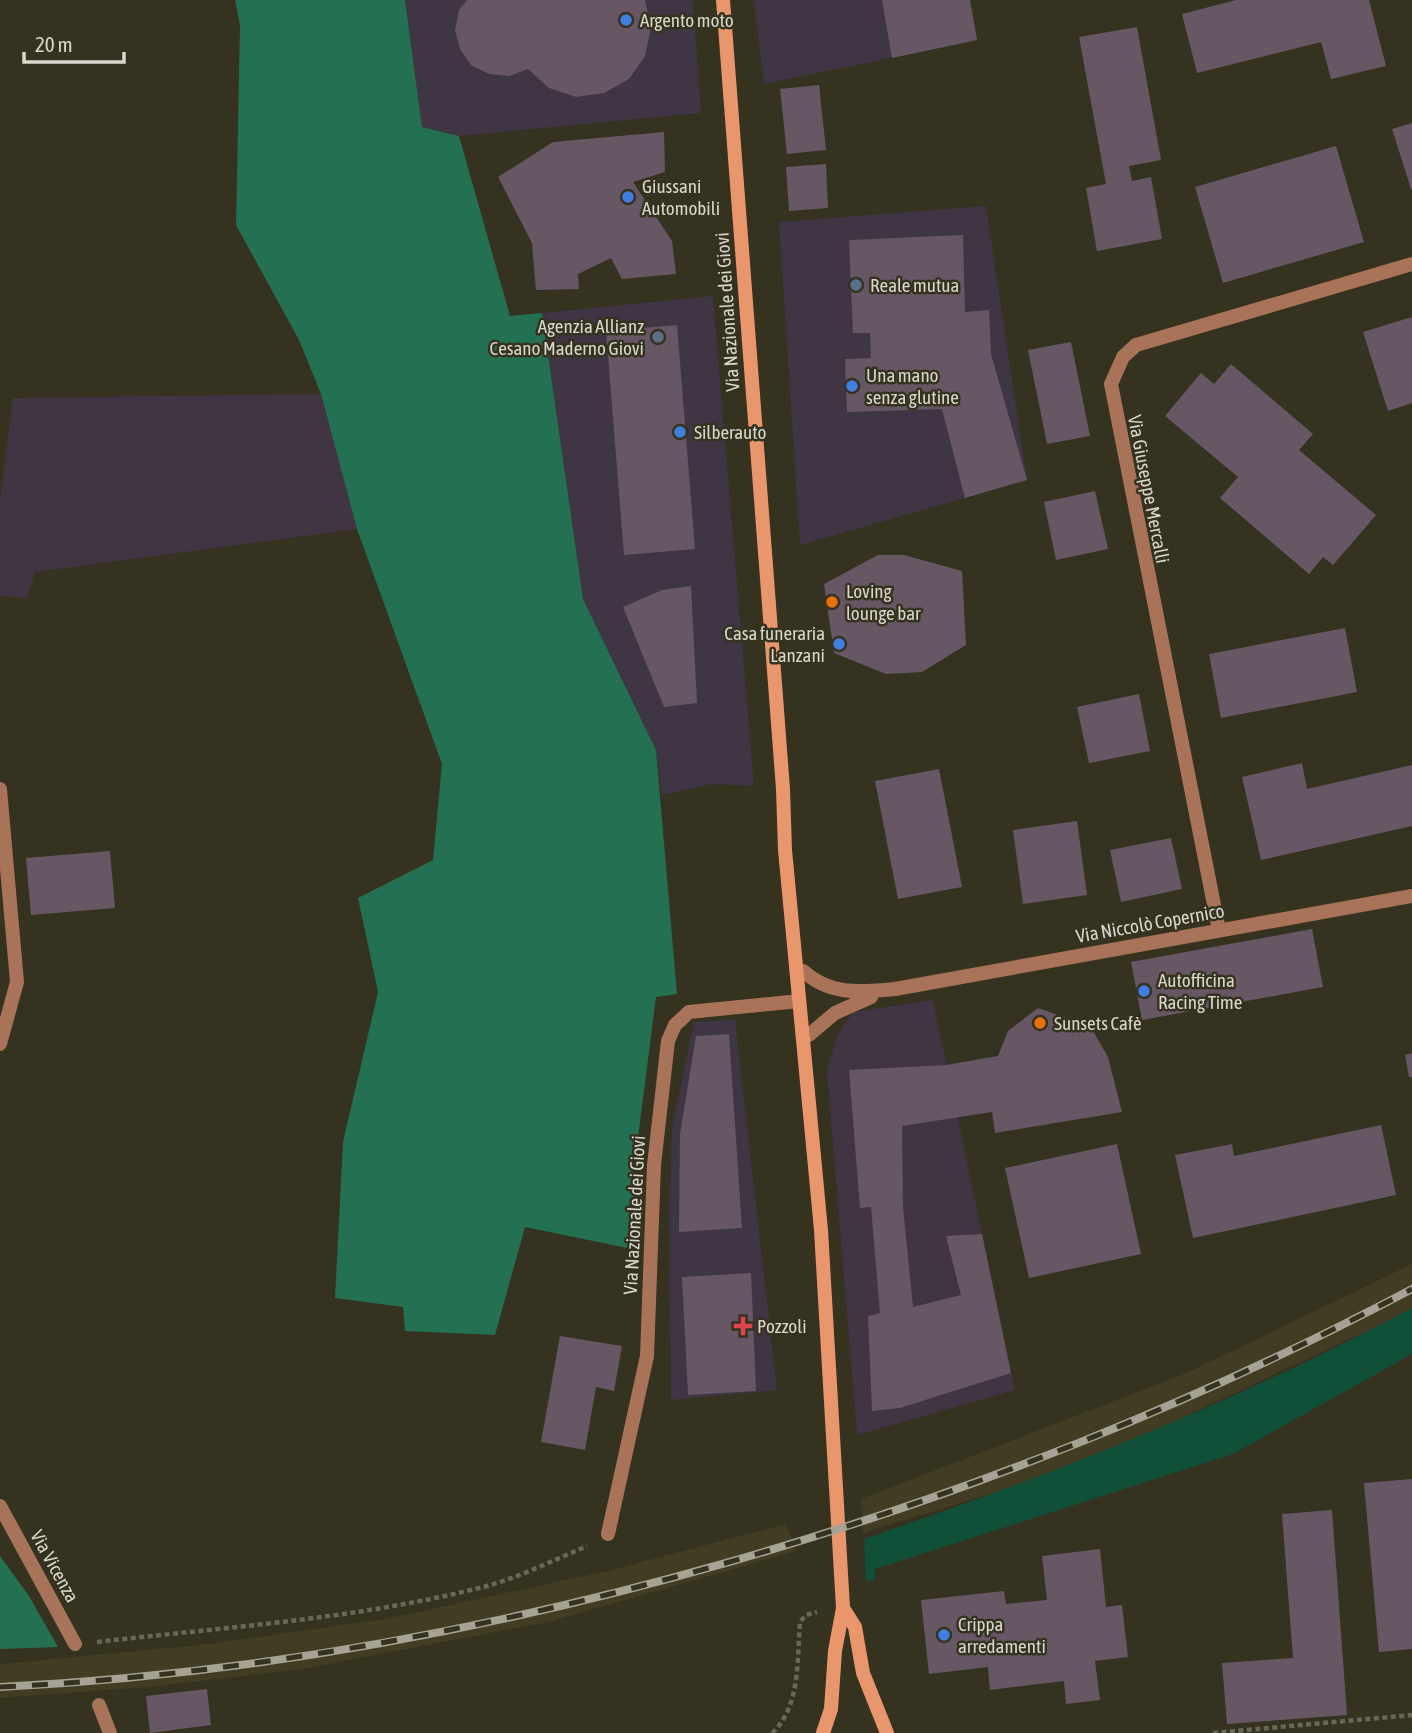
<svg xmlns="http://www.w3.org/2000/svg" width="1412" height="1733" viewBox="0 0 1412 1733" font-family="'Asap Condensed',sans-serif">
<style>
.commercial{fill:#3f3544}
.industrial{fill:#413443}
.built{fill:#413c22}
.green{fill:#105038}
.forest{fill:#247052}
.building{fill:#675765}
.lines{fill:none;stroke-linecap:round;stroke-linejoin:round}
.path{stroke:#6a6757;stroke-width:4.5;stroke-dasharray:5 3.5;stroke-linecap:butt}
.lane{stroke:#a87359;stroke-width:14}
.street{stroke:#a87359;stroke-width:14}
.secondary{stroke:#ea966c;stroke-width:14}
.rail-casing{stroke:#a6a395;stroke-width:8}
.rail{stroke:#363220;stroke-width:5;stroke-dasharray:16;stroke-linecap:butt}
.shop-dot{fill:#3f7fe0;stroke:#363220;stroke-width:2.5}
.service-dot{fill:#5c6f8a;stroke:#363220;stroke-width:2.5}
.food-dot{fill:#e8710a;stroke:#363220;stroke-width:2.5}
.health-dot{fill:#e0444e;stroke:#363220;stroke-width:2.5}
.labels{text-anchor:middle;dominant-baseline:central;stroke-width:5;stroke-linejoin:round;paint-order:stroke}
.poi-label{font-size:19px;fill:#d9d7cb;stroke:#363220;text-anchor:start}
.street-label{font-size:19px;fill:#d9d7cb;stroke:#363220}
</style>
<rect width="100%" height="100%" fill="#363220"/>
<!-- commercial -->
<g class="commercial">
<polygon points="405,0 693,0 701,113 459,136 422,127"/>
<polygon points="754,0 970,0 977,40 764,84"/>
<polygon points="986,206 1027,480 800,545 779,222"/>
<polygon points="713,296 754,786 711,784 662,795 656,750 583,599 542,313"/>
<polygon points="735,1020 777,1390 671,1400 669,1229 672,1128 694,1022"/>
</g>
<!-- industrial -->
<g class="industrial">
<polygon points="321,394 357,529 35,572 27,598 0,596 0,502 13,398"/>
<polygon points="933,1000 1015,1390 857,1435 827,1071 837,1036 853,1012"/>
</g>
<!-- built -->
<g class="built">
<polygon points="1412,1264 1412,1308 1384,1323 1151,1432 1013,1487 863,1533 861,1499 1189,1372"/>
<polygon points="786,1524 796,1551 548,1622 303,1669 150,1687 0,1698 0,1664 209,1644 390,1618 607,1571"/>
</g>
<!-- green -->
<path class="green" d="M1412,1308V1354L1233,1454L875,1569V1580L866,1581L864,1539C1052,1475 1237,1402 1412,1308Z"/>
<!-- forest -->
<g class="forest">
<polygon points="235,0 405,0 422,127 459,136 510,316 542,313 583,599 656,750 677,994 656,997 635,1161 637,1250 525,1227 495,1335 405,1331 403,1307 335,1298 343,1142 378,992 358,898 433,860 442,764 357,529 321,394 299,340 236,225 240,25"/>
<polygon points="0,1556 29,1596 58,1647 0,1649"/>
</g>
<!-- building -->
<g class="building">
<polygon points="467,0 645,0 651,28 645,56 629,79 604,93 576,97 549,88 528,69 509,76 489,74 471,65 460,49 455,30 459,10"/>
<polygon points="882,0 970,0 977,40 892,58"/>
<polygon points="1236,0 1369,0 1386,66 1331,79 1321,42 1197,73 1182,14"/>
<polygon points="1137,27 1161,160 1129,166 1132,181 1151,177 1162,239 1097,251 1086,188 1106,184 1079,37"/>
<polygon points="819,85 826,150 787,154 780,89"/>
<polygon points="1412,123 1412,189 1411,189 1392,129"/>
<polygon points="664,132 665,172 633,182 672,241 676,274 622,279 611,258 578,274 579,289 536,290 532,243 498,177 553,142"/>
<polygon points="1336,146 1364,242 1223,283 1195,187"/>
<polygon points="826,164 828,208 789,211 786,167"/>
<polygon points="963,235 965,312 989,310 991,354 1027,480 965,498 942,409 847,412 845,359 871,358 870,333 853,333 849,240"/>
<polygon points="1412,317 1412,403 1388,411 1363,332"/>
<polygon points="677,325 695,549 624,555 606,331"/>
<polygon points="1071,342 1090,436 1047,444 1028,350"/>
<polygon points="1231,364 1313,434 1299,450 1376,515 1333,565 1323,557 1309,574 1220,498 1238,477 1165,416 1201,373 1214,384"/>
<polygon points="1095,491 1108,549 1056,560 1044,502"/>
<polygon points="878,555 904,555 962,571 966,645 922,672 886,674 834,653 824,584"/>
<polygon points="691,586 697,703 664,707 623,607 662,590"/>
<polygon points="1345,628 1357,692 1221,718 1209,654"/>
<polygon points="1139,694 1150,751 1089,763 1077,707"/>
<polygon points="1302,763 1307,789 1412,765 1412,826 1261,860 1242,777"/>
<polygon points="939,769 962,887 898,899 875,781"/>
<polygon points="1077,821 1087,895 1023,904 1013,830"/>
<polygon points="1171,838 1182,889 1121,902 1110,850"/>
<polygon points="110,851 115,908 31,915 26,858"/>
<polygon points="1312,929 1323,987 1142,1020 1131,962"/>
<polygon points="1038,1008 1090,1026 1108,1057 1122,1112 995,1133 992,1112 902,1126 903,1207 913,1307 961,1295 946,1236 982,1234 1011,1373 900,1408 872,1411 868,1316 880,1313 871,1207 860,1208 849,1070 946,1065 998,1056 1008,1031"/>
<polygon points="729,1034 742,1228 679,1232 680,1134 696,1036"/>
<polygon points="1412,1053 1412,1077 1409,1077 1405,1055"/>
<polygon points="1381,1125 1396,1195 1193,1238 1175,1155 1232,1144 1234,1156"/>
<polygon points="1117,1144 1141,1254 1029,1278 1005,1168"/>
<polygon points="751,1273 756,1391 688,1395 682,1277"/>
<polygon points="560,1336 622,1346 614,1391 596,1387 585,1450 541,1442"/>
<polygon points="1412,1479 1412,1649 1379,1652 1364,1483"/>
<polygon points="1332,1510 1347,1715 1227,1724 1222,1663 1293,1658 1282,1514"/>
<polygon points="1100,1549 1106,1607 1122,1605 1128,1657 1095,1661 1100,1700 1066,1704 1064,1681 990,1690 988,1667 929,1674 921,1600 1004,1591 1006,1604 1047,1600 1042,1556"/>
<polygon points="207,1689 211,1725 150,1733 146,1696"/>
</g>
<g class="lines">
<!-- path -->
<g class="path">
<path d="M97,1642C226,1627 357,1619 483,1587C518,1578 554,1560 587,1546"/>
<path d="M772,1733C801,1707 797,1658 800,1622L806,1615L817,1612"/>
<polyline points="1213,1733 1412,1715"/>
</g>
<!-- lane -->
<g class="lane">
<polyline points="608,1534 647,1356 654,1165 668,1041 675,1025 689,1012 799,1001"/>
<polyline points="99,1705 110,1733"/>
</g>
<!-- street -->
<g class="street">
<polyline points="0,789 17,982 0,1044"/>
<polyline points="1219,930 1111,384 1123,357 1136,345 1412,264"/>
<path d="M803,971C831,996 860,992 895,989L1412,896"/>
<polyline points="809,1035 835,1013 871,997"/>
<polyline points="0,1506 75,1644"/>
</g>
<!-- secondary -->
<g class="secondary">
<polyline points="723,0 783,789 785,850 821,1230 843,1608 835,1651 831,1709 823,1733"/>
<polyline points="843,1608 855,1627 863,1673 887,1733"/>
</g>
<!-- rail casing -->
<g class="rail-casing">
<path id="rail" d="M0,1687C474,1664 994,1511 1412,1289"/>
</g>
<!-- rail -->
<use href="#rail" class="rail"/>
</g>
<!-- markers -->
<g class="shop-dot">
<circle cx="626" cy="20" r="7"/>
<circle cx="628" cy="197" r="7"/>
<circle cx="852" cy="386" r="7"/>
<circle cx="680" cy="432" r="7"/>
<circle cx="839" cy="644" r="7"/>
<circle cx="1144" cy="991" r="7"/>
<circle cx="944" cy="1635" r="7"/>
</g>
<g class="service-dot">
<circle cx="856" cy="285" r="7"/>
<circle cx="658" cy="337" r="7"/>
</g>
<g class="food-dot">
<circle cx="832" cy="602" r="7"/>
<circle cx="1040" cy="1023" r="7"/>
</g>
<path class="health-dot" d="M739.5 1315.5h7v7h7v7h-7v7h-7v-7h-7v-7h7z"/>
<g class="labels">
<!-- poi labels -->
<g class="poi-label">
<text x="640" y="20">Argento moto</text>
<text x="642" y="186">Giussani<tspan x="642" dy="22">Automobili</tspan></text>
<text x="870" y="285">Reale mutua</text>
<text x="644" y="326" text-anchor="end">Agenzia Allianz<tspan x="644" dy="22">Cesano Maderno Giovi</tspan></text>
<text x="866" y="375">Una mano<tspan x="866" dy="22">senza glutine</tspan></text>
<text x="694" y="432">Silberauto</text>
<text x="846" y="591">Loving<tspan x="846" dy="22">lounge bar</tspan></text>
<text x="825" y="633" text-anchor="end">Casa funeraria<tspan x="825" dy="22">Lanzani</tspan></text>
<text x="1158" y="980">Autofficina<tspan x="1158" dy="22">Racing Time</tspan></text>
<text x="1054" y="1023">Sunsets Cafè</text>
<text x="757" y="1326">Pozzoli</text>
<text x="958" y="1624">Crippa<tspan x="958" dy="22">arredamenti</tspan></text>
</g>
<!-- street labels -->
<g class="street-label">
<text transform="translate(727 312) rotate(-94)">Via Nazionale dei Giovi</text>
<text transform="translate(1149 489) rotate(79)">Via Giuseppe Mercalli</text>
<text transform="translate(1150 923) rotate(-10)">Via Niccolò Copernico</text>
<text transform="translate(634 1215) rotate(-87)">Via Nazionale dei Giovi</text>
<text transform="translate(55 1566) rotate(61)">Via Vicenza</text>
</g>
</g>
<!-- scale -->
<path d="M24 52v10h100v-10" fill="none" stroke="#d9d7cb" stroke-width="3.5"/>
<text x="35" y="52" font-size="21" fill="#d9d7cb" stroke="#363220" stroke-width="5" paint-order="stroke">20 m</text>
</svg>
